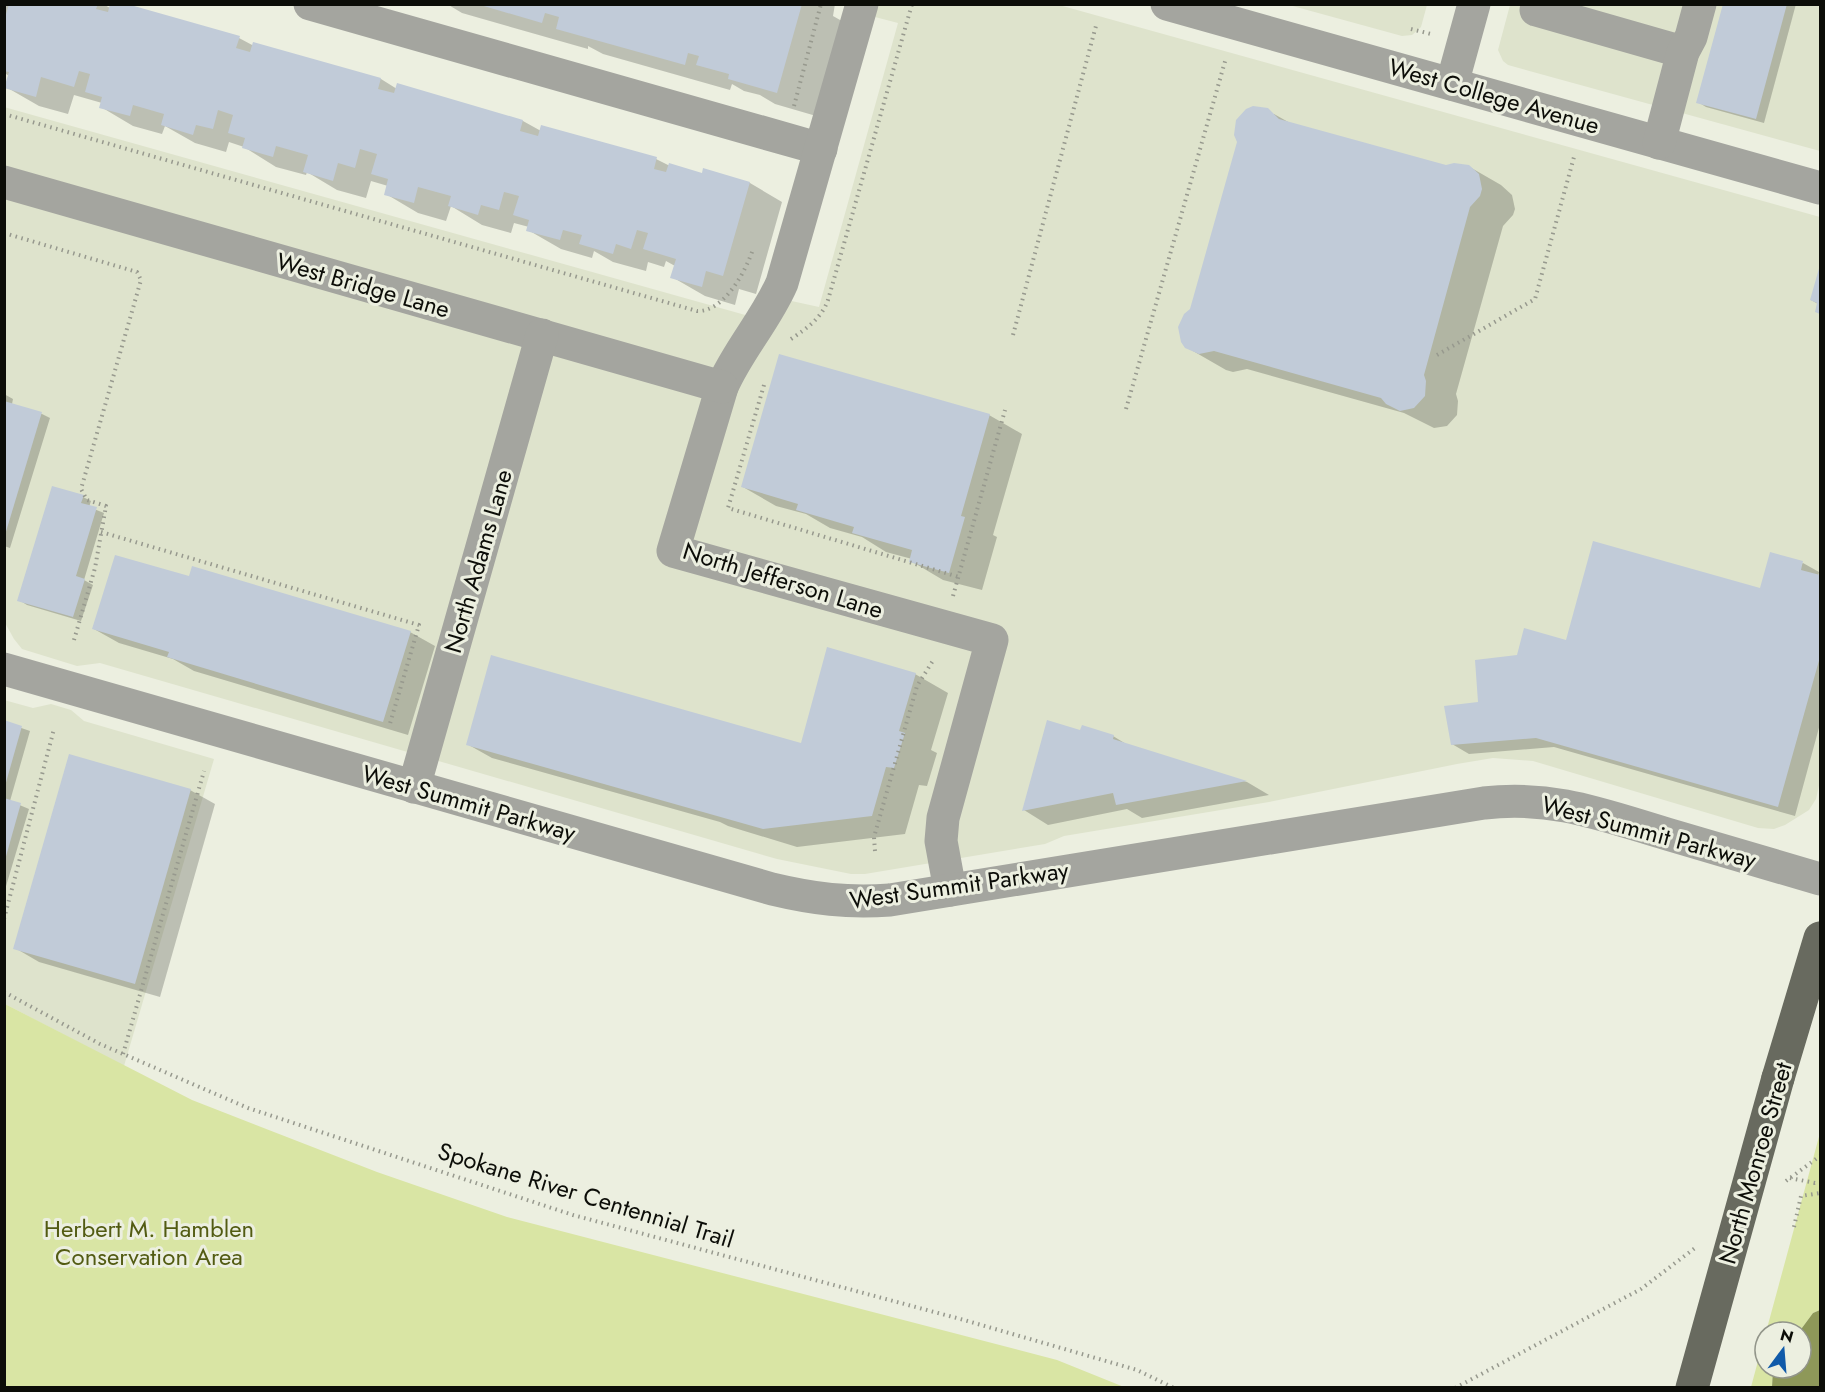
<svg xmlns="http://www.w3.org/2000/svg" width="1825" height="1392" viewBox="0 0 1825 1392" font-family="Jost,sans-serif">
<style>
.built{fill:#dee3cc}
.green{fill:#d9e5a4}
.water{fill:#8e9859}
.shadow{fill:#0003}
.building{fill:#c1cbd8}
.lines{fill:none;stroke-linecap:round;stroke-linejoin:round}
.path{stroke:#97998e;stroke-width:4;stroke-dasharray:1.5 4.5;stroke-linecap:butt}
.minor{stroke:#a4a59f;stroke-width:33}
.major{stroke:#686a5f;stroke-width:33}
.major-bridge{stroke:#686a5f;stroke-width:33}
.labels{text-anchor:middle;dominant-baseline:central;stroke-width:6;stroke-linejoin:round;paint-order:stroke}
.street-label{font-size:24px;fill:#0c0d08;stroke:#ecefe0}
.park-label{font-size:24px;fill:#525b12;stroke:#ecefe0}
</style>
<rect width="100%" height="100%" fill="#ecefe0"/>
<!-- built -->
<g class="built">
<polygon points="874,5 1059,5 1820,217 1820,781 1816,799 1809,810 1785,825 1774,829 1758,828 1533,761 1493,758 1457,764 1269,802 1064,836 1045,844 865,874 851,874 777,859 100,663 77,666 22,649 14,639 4,621 4,107 774,323 787,300 819,307 898,23 875,17 873,15"/>
<polygon points="1289,5 1427,5 1421,27 1412,35 1402,36"/>
<polygon points="1510,5 1820,5 1820,151 1508,65 1503,61 1498,50"/>
<polygon points="4,700 33,708 51,704 71,710 84,721 214,759 124,1066 5,1004"/>
</g>
<!-- green -->
<g class="green">
<polygon points="5,1004 192,1100 377,1172 507,1217 1057,1360 1124,1387 5,1387"/>
<polygon points="1820,1133 1820,1310 1813,1313 1799,1332 1766,1332"/>
<polygon points="1765,1335 1765,1368 1773,1368 1772,1387 1751,1387"/>
</g>
<!-- water -->
<polygon class="water" points="1820,1310 1820,1387 1772,1387 1773,1368 1801,1368 1801,1332 1799,1332 1813,1313"/>
<!-- shadow -->
<g class="shadow">
<polygon points="4,4 103,4 110,8 239,38 254,46 381,79 397,89 398,85 523,121 541,131 656,159 670,166 703,174 705,170 750,183 782,202 756,294 739,289 735,305 705,296 672,277 675,266 666,261 664,267 648,262 646,271 613,262 594,251 592,258 561,249 528,230 529,227 514,223 511,233 482,225 451,206 446,221 418,213 386,194 388,186 371,181 366,198 337,190 307,172 306,175 276,167 244,147 229,142 226,152 195,143 165,126 162,134 133,126 101,107 102,103 74,95 68,114 39,106 6,87 9,76 6,74 4,80"/>
<polygon points="447,4 835,4 833,16 849,25 823,118 775,104 760,95 744,91 732,84 730,90 603,54 588,46 588,49 462,13"/>
<polygon points="1725,4 1796,4 1764,123 1706,107 1698,102"/>
<polygon points="1274,114 1290,123 1446,167 1468,166 1501,185 1512,195 1515,209 1513,215 1503,226 1456,394 1458,401 1457,415 1447,426 1434,428 1404,413 1247,369 1233,372 1226,370 1193,351 1191,310"/>
<polygon points="1820,269 1820,314 1816,311 1818,304 1811,300"/>
<polygon points="4,394 13,399 12,404 42,414 50,418 10,548 4,546"/>
<polygon points="989,415 1022,434 993,535 997,537 982,590 943,580 911,561 912,559 886,552 862,537 830,528 806,514 776,506 743,487"/>
<polygon points="53,488 83,497 91,501 89,507 104,513 84,580 93,585 81,621 27,605 19,600"/>
<polygon points="1803,563 1819,572 1818,576 1820,577 1820,724 1795,816 1554,747 1469,754 1452,744 1479,703 1518,656 1761,590"/>
<polygon points="190,578 410,632 435,646 408,735 194,671 173,659 119,643 94,629"/>
<polygon points="915,674 948,693 931,750 937,753 927,786 919,785 905,834 797,847 728,826 720,822 492,758 467,744 802,745"/>
<polygon points="4,722 30,731 10,801 29,809 4,893"/>
<polygon points="1081,732 1113,736 1131,747 1247,782 1269,795 1142,818 1127,809 1048,825 1024,810"/>
<polygon points="190,790 215,804 160,997 39,962 15,948"/>
</g>
<!-- building -->
<g class="building">
<polygon points="9,4 98,4 96,9 108,12 110,4 127,4 240,36 236,48 250,52 253,42 381,78 378,89 394,93 397,83 523,120 520,131 538,136 541,125 657,157 654,169 666,172 669,163 702,173 703,168 750,182 723,276 706,271 702,287 670,278 676,259 643,249 648,233 637,230 631,249 616,244 613,254 579,244 582,235 563,230 560,240 526,231 529,220 513,215 519,196 504,192 499,210 481,205 478,215 448,206 451,196 418,187 414,203 384,195 388,179 371,174 377,154 360,149 355,168 338,163 333,181 303,172 308,155 276,146 273,157 242,148 245,138 228,133 233,115 218,110 213,129 196,125 193,135 161,125 164,114 133,105 130,116 99,108 102,97 85,92 90,74 79,71 74,87 41,77 36,97 4,88 9,72 4,71 4,21"/>
<polygon points="477,4 802,4 777,93 728,79 729,74 696,65 699,56 688,53 685,65 556,29 559,17 545,13 542,23"/>
<polygon points="1723,4 1787,4 1756,119 1696,103"/>
<polygon points="1253,106 1268,108 1279,119 1446,165 1454,163 1469,165 1479,174 1482,189 1480,196 1470,207 1424,375 1426,381 1425,396 1414,408 1400,411 1386,404 1381,398 1214,351 1199,354 1185,348 1181,342 1178,327 1184,314 1190,309 1237,142 1234,135 1236,120 1246,109"/>
<polygon points="1820,265 1820,314 1815,312 1817,303 1810,300"/>
<polygon points="779,354 990,414 961,516 965,517 949,573 909,562 912,550 852,533 854,527 796,510 798,504 741,487"/>
<polygon points="4,401 42,412 5,535 4,535"/>
<polygon points="52,486 84,495 81,503 97,507 76,576 85,579 73,617 17,601"/>
<polygon points="1593,541 1760,588 1770,552 1803,561 1801,570 1820,575 1820,657 1778,807 1536,738 1451,745 1444,706 1478,702 1475,660 1517,655 1524,628 1566,640"/>
<polygon points="115,555 189,576 192,566 411,631 383,722 167,657 169,652 92,629"/>
<polygon points="827,647 916,673 899,731 905,733 894,768 886,767 872,816 763,829 466,745 491,655 801,743"/>
<polygon points="4,720 22,726 5,786 4,786"/>
<polygon points="1047,720 1080,730 1082,725 1114,735 1113,739 1247,781 1116,805 1113,793 1022,811"/>
<polygon points="69,754 191,789 135,984 13,949"/>
<polygon points="4,798 21,803 5,860 4,860"/>
</g>
<g class="lines">
<!-- path -->
<g class="path">
<polyline points="1411,29 1431,34"/>
<polyline points="794,106 821,4"/>
<path d="M4,114L697,311C724,312 746,271 753,249"/>
<polyline points="4,233 137,272 141,280 81,489 87,500 106,506 95,568 74,640"/>
<polyline points="1013,335 1097,22"/>
<path d="M791,339C807,328 821,319 828,300L912,4"/>
<polyline points="1437,355 1535,299 1574,157"/>
<polyline points="764,385 728,508 959,577"/>
<polyline points="1126,409 1226,58"/>
<polyline points="101,532 419,625 389,727"/>
<polyline points="953,596 1005,410"/>
<polyline points="875,851 874,837 917,686 934,659"/>
<polyline points="4,919 54,729"/>
<polyline points="4,992 100,1044 248,1108 573,1215 964,1320 1137,1370 1174,1388"/>
<polyline points="123,1054 204,771"/>
<polyline points="1790,1178 1815,1183 1820,1182"/>
<polyline points="1786,1181 1820,1156"/>
<polyline points="1794,1227 1801,1196 1820,1193"/>
<polyline points="1455,1388 1641,1289 1695,1248"/>
</g>
<!-- minor -->
<g class="minor">
<polyline points="310,4 821,149"/>
<path d="M862,4L782,283C766,320 738,350 722,387L673,551L992,640L943,818L941,841L950,890"/>
<polyline points="1167,4 1820,188"/>
<polyline points="1538,4 1536,10 1683,52"/>
<polyline points="1452,84 1474,4"/>
<polyline points="1659,143 1683,52 1691,37 1700,4"/>
<polyline points="4,182 722,387"/>
<path d="M4,669L772,889C814,899 847,903 890,900L1484,803C1553,795 1603,815 1667,834C1718,849 1769,864 1820,879"/>
<polyline points="414,787 542,335"/>
</g>
<!-- major -->
<polyline class="major" points="1778,1078 1820,938"/>
<!-- major-bridge -->
<polyline class="major-bridge" points="1692,1388 1778,1078"/>
</g>
<g class="labels">
<!-- street labels -->
<g class="street-label">
<text transform="translate(1494 96) rotate(16)">West College Avenue</text>
<text transform="translate(363 285) rotate(16)">West Bridge Lane</text>
<text transform="translate(478 561) rotate(-74)">North Adams Lane</text>
<text transform="translate(783 580) rotate(17)">North Jefferson Lane</text>
<text transform="translate(469 803) rotate(16)">West Summit Parkway</text>
<text transform="translate(1649 832) rotate(15)">West Summit Parkway</text>
<text transform="translate(959 885) rotate(-8)">West Summit Parkway</text>
<text transform="translate(1755 1163) rotate(-74)">North Monroe Street</text>
<text transform="translate(586 1195) rotate(17)">Spokane River Centennial Trail</text>
</g>
<!-- park labels -->
<g class="park-label">
<text x="149" y="1228">Herbert M. Hamblen<tspan x="149" dy="28">Conservation Area</tspan></text>
</g>
</g>
<!-- border -->
<rect width="1825" height="1392" fill="none" stroke="#0c0d08" stroke-width="12"/>
<!-- north arrow -->
<g transform="translate(1783 1350) rotate(16)"><circle r="28" fill="#ecefe0" stroke="#92958a" stroke-width="1.5"/>
<path d="M0-4.5L10 22L0 15L-10 22Z" fill="#105aa9"/>
<text y="-9" font-size="16" font-weight="bold" text-anchor="middle" fill="#0c0d08">N</text>
</g>
</svg>
